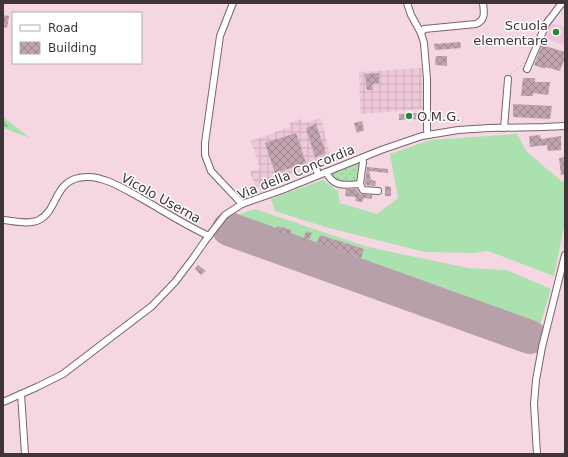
<svg xmlns="http://www.w3.org/2000/svg" width="568" height="457" viewBox="0 0 568 457" font-family="'DejaVu Sans',sans-serif">
<style>
.built{fill:#eec8d9}
.industrial{fill:url(#industrial-grid)}
.grass{fill:#abe1ae}
.forest{fill:url(#forest-firs)}
.garden{fill:url(#garden-dots)}
.lines{fill:none;stroke-linecap:round;stroke-linejoin:round}
.runway{stroke:#b8a0aa;stroke-width:34}
.building{fill:url(#building-cross-hatch)}
.minor-casing{stroke:#7b626d;stroke-width:8}
.path{stroke:#b69ea9;stroke-width:1;stroke-dasharray:1 3;stroke-linecap:butt}
.minor{stroke:#fff;stroke-width:6}
.poi-dot{fill:#268537;stroke:#fff;stroke-width:1.5}
.labels{text-anchor:middle;dominant-baseline:central;stroke-width:3;stroke-linejoin:round;paint-order:stroke}
.poi-label{font-size:13px;fill:#3f3439;stroke:#fff;text-anchor:end}
.street-label{font-size:13px;fill:#3f3439;stroke:#fff}
</style>
<defs>
<pattern id="industrial-grid" width="8" height="8" patternUnits="userSpaceOnUse"><rect width="8" height="8" fill="#eec8d9"/><path d="M0 4h8M4 0v8" fill="none" stroke="#cdacbb"/></pattern>
<pattern id="forest-firs" width="22" height="20" patternUnits="userSpaceOnUse"><rect width="22" height="20" fill="#abe1ae"/><path d="M5 1l3.5 6h-7zM16 11l3.5 6h-7z" fill="#94c296"/></pattern>
<pattern id="garden-dots" width="8" height="8" patternUnits="userSpaceOnUse"><rect width="8" height="8" fill="#abe1ae"/><path d="M2 2h.1M6 6h.1" fill="none" stroke="#94c296" stroke-width="1.8" stroke-linecap="round"/></pattern>
<pattern id="building-cross-hatch" width="8" height="8" patternUnits="userSpaceOnUse"><rect width="8" height="8" fill="#bfa3af"/><path d="M0 0l8 8M0 8l8-8" fill="none" stroke="#9d868f"/></pattern>
</defs>
<rect width="100%" height="100%" fill="#f5d7e4"/>
<!-- built -->
<polygon class="built" points="550,23 565,27 565,46 545,38"/>
<!-- industrial -->
<g class="industrial">
<polygon points="422,68 423,109 361,114 360,106 359,72"/>
<polygon points="321,118 330,155 320,161 319,166 312,168 308,167 256,188 250,172 260,168 251,141 290,127 290,123 300,119 303,123"/>
</g>
<!-- grass -->
<g class="grass">
<polygon points="517,134 527,152 560,180 565,182 565,221 554,276 488,251 473,253 425,252 325,227 275,211 271,199 323,180 338,191 340,203 377,214 398,198 390,154 430,140"/>
<polygon points="255,209 368,247 468,268 507,270 551,289 533,348 218,235 229,218"/>
</g>
<!-- forest -->
<polygon class="forest" points="3,117 30,138 3,128"/>
<!-- garden -->
<polygon class="garden" points="360,161 359,179 357,181 339,183 330,175"/>
<g class="lines">
<!-- runway -->
<polyline class="runway" points="229,229 530,337"/>
</g>
<!-- building -->
<g class="building">
<polygon points="3,15 9,16 7,28 3,27"/>
<polygon points="460,42 461,48 435,50 434,44"/>
<polygon points="542,45 565,52 565,58 560,71 545,67 545,69 534,65"/>
<polygon points="436,56 447,56 447,66 435,65"/>
<polygon points="379,73 379,83 372,84 373,90 367,90 365,74"/>
<polygon points="523,78 535,78 535,82 550,82 548,95 533,93 533,96 521,96"/>
<polygon points="513,104 552,106 550,119 513,117"/>
<polygon points="418,113 419,119 399,120 399,114"/>
<polygon points="362,121 364,130 357,133 354,123"/>
<polygon points="316,124 326,153 315,157 306,128"/>
<polygon points="296,133 306,163 275,173 265,143"/>
<polygon points="540,135 541,139 561,136 561,150 548,151 547,145 530,147 529,136"/>
<polygon points="565,157 565,174 561,175 559,158"/>
<polygon points="367,167 388,169 388,173 369,171 371,180 376,181 375,186 366,185 365,183"/>
<polygon points="385,186 391,187 391,196 385,196"/>
<polygon points="346,189 357,189 360,194 372,195 372,199 364,198 362,202 355,201 356,197 345,196"/>
<polygon points="277,226 291,230 291,236 276,232"/>
<polygon points="306,231 312,233 308,241 303,240"/>
<polygon points="320,235 364,249 361,258 317,243"/>
<polygon points="198,265 206,271 201,275 195,269"/>
</g>
<g class="lines">
<!-- minor casing -->
<g class="minor-casing">
<g id="minor">
<polyline points="233,3 220,36 205,143 205,155 211,171 242,204"/>
<polyline points="407,3 411,15 421,33"/>
<polyline points="527,69 546,24 562,3"/>
<polyline points="504,128 508,79"/>
<path d="M428,135L427,130V79L424,43L421,33L424,29L476,24C486,20 484,12 483,3"/>
<polyline points="316,167 318,175"/>
<path d="M326,172C334,188 345,185 360,184L363,190L378,191"/>
<polyline points="360,184 363,162 362,158"/>
<path d="M3,220C14,221 29,225 39,220C59,210 53,178 86,177C104,176 124,189 139,197C162,210 185,225 209,236"/>
<polyline points="21,394 25,454"/>
<polyline points="3,402 37,387 63,374 152,306 175,282 191,261 205,241 225,215 242,204 282,190 381,150 422,136 458,130 489,128 544,127 565,126"/>
<polyline points="537,454 534,404 536,380 542,347 565,255"/>
</g>
</g>
<!-- path -->
<polyline class="path" points="511,74 524,63"/>
<!-- minor -->
<use href="#minor" class="minor"/>
</g>
<!-- markers -->
<g class="poi-dot">
<circle cx="556" cy="32" r="4"/>
<circle cx="409" cy="116" r="4"/>
</g>
<g class="labels">
<!-- poi labels -->
<g class="poi-label">
<text x="548" y="25">Scuola<tspan x="548" dy="15">elementare</tspan></text>
<text x="417" y="116" text-anchor="start">O.M.G.</text>
</g>
<!-- street labels -->
<g class="street-label">
<text transform="translate(296 172) rotate(-22)">Via della Concordia</text>
<text transform="translate(161 198) rotate(29)">Vicolo Userna</text>
</g>
</g>
<!-- border -->
<rect width="568" height="457" fill="none" stroke="#3f3439" stroke-width="8"/>
<!-- legend -->
<rect x="12" y="12" width="130" height="52" fill="#ffffff" stroke="#b2aeb0"/>
<rect x="20" y="25" width="20" height="6" fill="#ffffff" stroke="#b2aeb0"/>
<text x="48" y="32" font-size="12" fill="#3f3439">Road</text>
<rect x="20" y="42" width="20" height="12" fill="url(#building-cross-hatch)" stroke="#b2aeb0"/>
<text x="48" y="52" font-size="12" fill="#3f3439">Building</text>
</svg>
